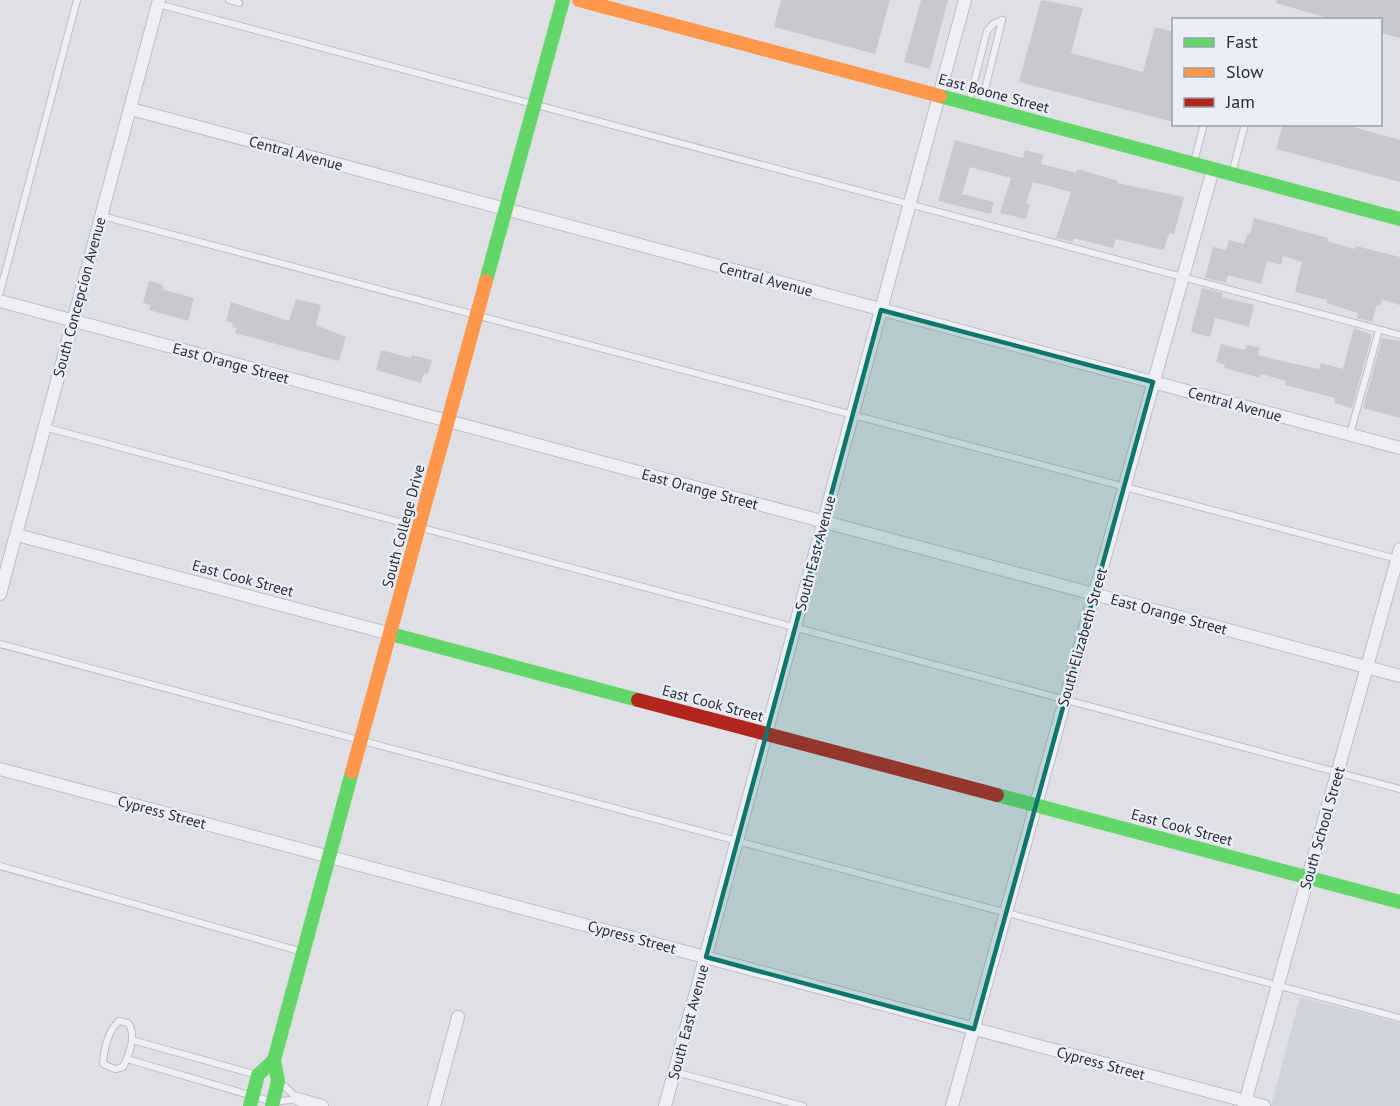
<svg xmlns="http://www.w3.org/2000/svg" width="1400" height="1106" viewBox="0 0 1400 1106" font-family="'PT Sans',sans-serif">
<style>
.built{fill:#d0d3dc}
.building{fill:#c7c9cd}
.lines{fill:none;stroke-linecap:round;stroke-linejoin:round}
.lane-casing{stroke:#bdbec3;stroke-width:8}
.street-casing{stroke:#bdbec3;stroke-width:14}
.lane{stroke:#eeeff2;stroke-width:6}
.street{stroke:#eeeff2;stroke-width:12}
.fast{stroke:#63d668;stroke-width:14}
.slow{stroke:#ff974d;stroke-width:14}
.jam{stroke:#b3261e;stroke-width:14}
.marked{fill:#0f766e;fill-opacity:0.2;stroke:#0f766e;stroke-width:4.5;stroke-linejoin:round}
.labels{text-anchor:middle;dominant-baseline:central;stroke-width:4.5;stroke-linejoin:round;paint-order:stroke}
.street-label{font-size:15px;fill:#242c3f;stroke:#ebeff5}
</style>
<rect width="100%" height="100%" fill="#dfe0e5"/>
<!-- built -->
<polygon class="built" points="1300,997 1400,1023 1400,1106 1271,1106"/>
<!-- building -->
<g class="building">
<polygon points="781,0 890,0 875,54 774,27"/>
<polygon points="921,0 948,0 930,69 904,62"/>
<polygon points="1041,0 1083,8 1071,53 1143,72 1155,27 1173,32 1173,122 1019,82"/>
<polygon points="1277,0 1400,0 1400,38 1380,33 1380,20 1334,20 1276,3"/>
<polygon points="1283,124 1343,124 1400,140 1400,182 1276,149"/>
<polygon points="955,140 1023,158 1025,150 1043,155 1041,164 1076,173 1077,169 1118,181 1117,183 1184,197 1174,234 1169,233 1164,250 1116,239 1113,248 1074,238 1073,242 1056,238 1071,192 1033,182 1026,203 1030,204 1026,219 1000,213 1011,178 970,167 962,194 994,202 991,214 938,201"/>
<polygon points="1254,218 1328,238 1327,241 1355,249 1356,246 1400,257 1400,305 1382,300 1380,306 1377,305 1372,322 1357,318 1358,313 1326,303 1327,300 1295,292 1302,262 1283,256 1281,265 1267,261 1261,284 1228,275 1226,283 1205,278 1213,247 1226,250 1229,240 1244,244 1247,234 1250,234"/>
<polygon points="149,281 163,285 164,290 194,298 188,321 149,310 151,305 143,303"/>
<polygon points="1202,288 1223,293 1222,297 1254,305 1249,327 1215,318 1210,337 1191,332"/>
<polygon points="296,299 321,305 316,325 346,337 339,361 235,333 237,328 232,327 233,323 226,321 231,302 289,321"/>
<polygon points="1354,328 1372,335 1352,408 1334,403 1335,398 1285,385 1286,381 1261,374 1260,378 1224,368 1225,365 1216,362 1221,344 1245,350 1247,345 1260,348 1258,355 1281,361 1319,369 1321,363 1343,369"/>
<polygon points="1382,338 1400,341 1400,418 1363,408"/>
<polygon points="381,350 411,358 412,355 432,360 428,374 424,373 421,383 376,370"/>
</g>
<g class="lines">
<!-- lane casing -->
<g class="lane-casing">
<g id="lane">
<polyline points="229,0 239,3"/>
<polyline points="158,4 1400,335"/>
<polyline points="969,102 987,31 993,24 1002,20"/>
<polyline points="981,106 1002,20"/>
<polyline points="1194,162 1204,124"/>
<polyline points="1232,173 1245,124"/>
<polyline points="102,216 1397,559"/>
<polyline points="0,292 77,0"/>
<polyline points="44,427 1400,789"/>
<polyline points="1350,434 1379,330"/>
<polyline points="0,644 1400,1018"/>
<polyline points="0,866 303,952"/>
<path d="M119,1021L128,1023C137,1035 129,1055 123,1067L115,1069L103,1064C104,1049 108,1031 119,1021Z"/>
<polyline points="132,1040 257,1075"/>
<polyline points="127,1059 273,1102 298,1099"/>
<polyline points="675,1072 803,1106"/>
<polyline points="281,1083 298,1099"/>
</g>
</g>
<!-- street casing -->
<g class="street-casing">
<g id="street">
<polyline points="131,109 1400,448"/>
<polyline points="0,301 1400,676"/>
<polyline points="17,535 391,634"/>
<polyline points="0,594 159,0"/>
<polyline points="0,769 1264,1106"/>
<polyline points="298,1099 322,1106"/>
<polyline points="434,1106 458,1017"/>
<polyline points="665,1106 965,0"/>
<polyline points="952,1106 1213,169"/>
<polyline points="1244,1106 1400,549"/>
</g>
</g>
<!-- lane -->
<use href="#lane" class="lane"/>
<!-- street -->
<use href="#street" class="street"/>
<!-- fast -->
<g class="fast">
<polyline points="940,96 1400,219"/>
<polyline points="486,281 563,0"/>
<polyline points="391,634 638,700"/>
<polyline points="997,795 1400,902"/>
<polyline points="250,1106 258,1075 274,1060"/>
<polyline points="272,1106 278,1081 274,1060 352,772"/>
</g>
<!-- slow -->
<g class="slow">
<polyline points="579,0 940,96"/>
<polyline points="352,772 486,281"/>
</g>
<!-- jam -->
<polyline class="jam" points="638,700 997,795"/>
</g>
<!-- marked area -->
<path class="marked" d="M881,310L1153,382L974,1029L706,957Z"/>
<g class="labels">
<!-- street labels -->
<g class="street-label">
<text transform="translate(994 93) rotate(15)">East Boone Street</text>
<text transform="translate(296 153) rotate(15)">Central Avenue</text>
<text transform="translate(766 279) rotate(15)">Central Avenue</text>
<text transform="translate(79 297) rotate(-75)">South Concepcion Avenue</text>
<text transform="translate(231 363) rotate(15)">East Orange Street</text>
<text transform="translate(1235 404) rotate(15)">Central Avenue</text>
<text transform="translate(700 489) rotate(15)">East Orange Street</text>
<text transform="translate(403 526) rotate(-75)">South College Drive</text>
<text transform="translate(815 553) rotate(-75)">South East Avenue</text>
<text transform="translate(243 578) rotate(15)">East Cook Street</text>
<text transform="translate(1169 614) rotate(15)">East Orange Street</text>
<text transform="translate(1082 637) rotate(-74)">South Elizabeth Street</text>
<text transform="translate(713 703) rotate(15)">East Cook Street</text>
<text transform="translate(162 812) rotate(15)">Cypress Street</text>
<text transform="translate(1182 827) rotate(15)">East Cook Street</text>
<text transform="translate(1322 828) rotate(-74)">South School Street</text>
<text transform="translate(632 937) rotate(15)">Cypress Street</text>
<text transform="translate(688 1022) rotate(-75)">South East Avenue</text>
<text transform="translate(1101 1063) rotate(15)">Cypress Street</text>
</g>
</g>
<!-- legend -->
<rect x="1172" y="18" width="210" height="108" fill="#ebeff5" stroke="#9ba1ac" stroke-width="1.5"/>
<rect x="1184" y="38" width="30" height="9" fill="#63d668" stroke="#9ba1ac" stroke-width="1.5"/>
<text x="1226" y="48" font-size="18" fill="#242c3f">Fast</text>
<rect x="1184" y="68" width="30" height="9" fill="#ff974d" stroke="#9ba1ac" stroke-width="1.5"/>
<text x="1226" y="78" font-size="18" fill="#242c3f">Slow</text>
<rect x="1184" y="98" width="30" height="9" fill="#b3261e" stroke="#9ba1ac" stroke-width="1.5"/>
<text x="1226" y="108" font-size="18" fill="#242c3f">Jam</text>
</svg>
